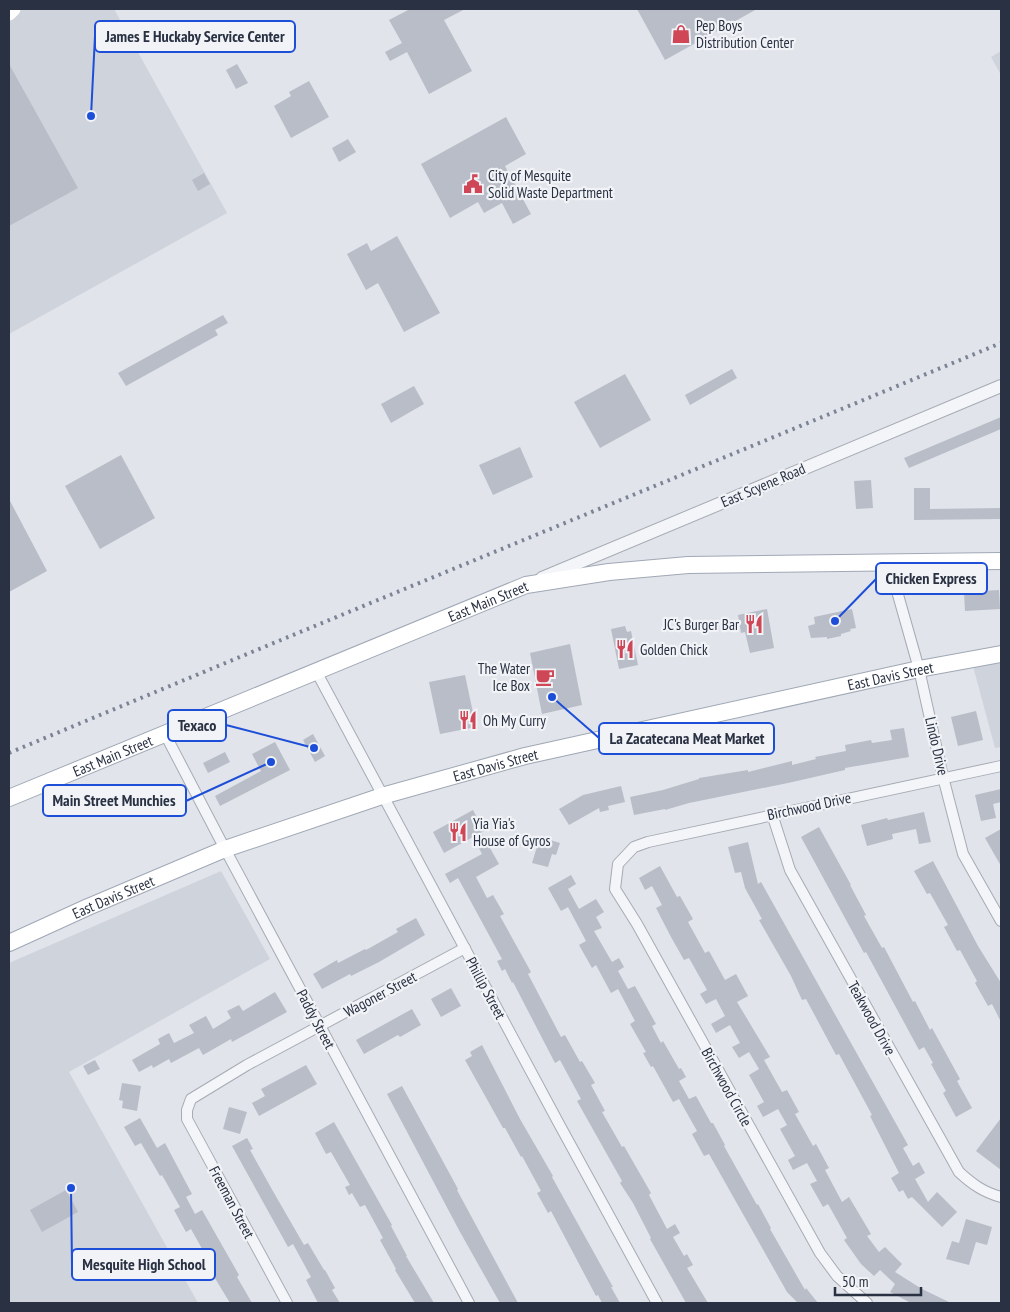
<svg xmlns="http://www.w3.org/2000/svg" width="1010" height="1312" viewBox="0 0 1010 1312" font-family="'PT Sans Narrow',sans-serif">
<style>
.built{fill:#cfd3dc}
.building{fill:#b8bdc7}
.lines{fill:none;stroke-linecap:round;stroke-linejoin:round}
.minor-casing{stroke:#a6abb4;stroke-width:12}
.tertiary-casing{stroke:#a6abb4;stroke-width:14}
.primary-casing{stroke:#a0a8b6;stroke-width:18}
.minor{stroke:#f4f5f8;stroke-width:10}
.tertiary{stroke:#f4f5f8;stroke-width:12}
.secondary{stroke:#fff;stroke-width:15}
.primary{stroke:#fff;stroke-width:16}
.rail{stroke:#7b8394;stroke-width:4;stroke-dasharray:2.5 5;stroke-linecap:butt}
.labels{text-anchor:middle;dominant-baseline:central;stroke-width:4.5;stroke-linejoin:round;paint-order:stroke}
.poi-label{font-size:15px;fill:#293142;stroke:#f1f3f7;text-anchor:start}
.street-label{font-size:15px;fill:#293142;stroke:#f1f3f7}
.leader{fill:none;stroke:#1d4ed8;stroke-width:2}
.callout-dot{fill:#1d4ed8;stroke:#f1f3f7;stroke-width:2}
.callout{fill:#f1f3f7;stroke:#1d4ed8;stroke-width:2}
.callout-label{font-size:16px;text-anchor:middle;font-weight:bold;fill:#293142}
</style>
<rect width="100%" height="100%" fill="#e1e4ea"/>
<!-- built -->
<g class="built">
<polygon points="20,9 114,9 227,213 9,334 9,20"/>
<polygon points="1001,51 1001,75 991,57"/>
<polygon points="1001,659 1001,747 995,748 973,666"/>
<polygon points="221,871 270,959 69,1072 198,1303 9,1303 9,963"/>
</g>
<!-- building -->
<g class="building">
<polygon points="410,9 465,9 444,20 472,71 429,94 407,52 390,61 385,52 402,43 389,20"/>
<polygon points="637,9 757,9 665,60"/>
<polygon points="9,64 78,188 9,226"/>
<polygon points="237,64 248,83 236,89 226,70"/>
<polygon points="309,81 329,117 291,138 274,106 291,96 289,92"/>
<polygon points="506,117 526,154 505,166 531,214 513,224 502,203 484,213 478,202 450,218 421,164"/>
<polygon points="348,139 356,152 339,162 332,148"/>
<polygon points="204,173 210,184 198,191 192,180"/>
<polygon points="397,236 440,313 404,332 378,283 366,290 347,254 367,243 371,251"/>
<polygon points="223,315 228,323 215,330 218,335 126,386 118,373"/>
<polygon points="732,369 737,378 690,405 685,395"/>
<polygon points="625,374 651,420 600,448 574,402"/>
<polygon points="414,386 424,404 391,423 381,404"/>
<polygon points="1001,417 1001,429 909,468 904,458"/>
<polygon points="520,447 533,477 493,495 479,465"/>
<polygon points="121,455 155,518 100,549 65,486"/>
<polygon points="871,480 873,508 856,509 854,481"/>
<polygon points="914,488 930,488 930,509 1001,508 1001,519 914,520"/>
<polygon points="9,499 47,571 9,592"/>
<polygon points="999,590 1000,609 965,611 964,592"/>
<polygon points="767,609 774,648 750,653 745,632 741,633 738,615"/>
<polygon points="852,609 856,628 850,629 851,631 841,634 841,636 827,639 827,637 811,638 808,626 815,624 814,617"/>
<polygon points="625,626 627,632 631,631 638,665 619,669 611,629"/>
<polygon points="570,644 582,705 542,714 530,653"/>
<polygon points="465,675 476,727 440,734 429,682"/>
<polygon points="976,711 983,740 958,746 951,717"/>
<polygon points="904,728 909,757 845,768 845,770 788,783 689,803 665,810 665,809 634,815 630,797 663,790 699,779 699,778 748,770 748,772 792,761 792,765 816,759 815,757 846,751 845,745 871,740 872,743 892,740 890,730"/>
<polygon points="313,734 325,756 315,762 303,740"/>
<polygon points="275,742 290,770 220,806 215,796 261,771 252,754"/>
<polygon points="225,752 230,762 208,773 203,763"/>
<polygon points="621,786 625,802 608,806 609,810 600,812 599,808 569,825 559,809 583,795"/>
<polygon points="1001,789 1001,802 993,804 996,818 981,821 975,795"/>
<polygon points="473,810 484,831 481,832 499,864 476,877 487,898 493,895 504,914 500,916 531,972 528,974 561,1037 565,1035 580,1062 582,1061 595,1083 591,1085 605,1111 602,1112 622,1147 624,1146 651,1193 649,1195 667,1229 675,1224 680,1233 673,1237 684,1256 687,1254 693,1265 687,1268 708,1303 686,1303 650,1239 651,1238 633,1203 620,1183 622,1181 577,1101 581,1099 560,1060 555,1063 513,982 512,983 505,969 502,971 497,961 502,959 458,878 450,883 445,874 482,854 473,837 444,853 433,832"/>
<polygon points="924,812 931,842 919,844 916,829 892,834 893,839 867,846 861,825 887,818 888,820"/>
<polygon points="819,827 851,885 850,885 866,915 864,916 882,948 884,947 913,1002 915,1001 930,1030 932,1028 960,1079 957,1081 972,1108 956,1117 943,1093 946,1091 931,1064 933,1063 924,1047 919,1050 866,952 864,953 801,837"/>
<polygon points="1001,829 1001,866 985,838"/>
<polygon points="540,837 560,843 556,855 552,854 548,867 532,863"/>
<polygon points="748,842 758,884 761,882 908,1145 903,1148 913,1166 919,1162 925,1173 915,1179 928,1202 937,1192 957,1212 942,1227 912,1197 908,1199 903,1190 899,1192 891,1178 899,1173 870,1116 872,1115 839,1054 836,1055 806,999 802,1000 791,976 759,920 762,919 745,888 741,872 735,873 728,847"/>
<polygon points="933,861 978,946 1001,983 1001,1022 992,1004 988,1006 975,983 977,981 960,950 957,951 944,927 948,925 930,893 927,894 914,871"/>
<polygon points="660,866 677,897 680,896 693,919 688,922 705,953 709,951 725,980 736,974 748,996 737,1002 770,1057 764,1060 782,1092 787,1090 799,1112 795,1114 813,1146 816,1144 829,1168 825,1170 842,1202 849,1197 871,1234 867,1236 879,1252 885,1247 902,1264 895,1272 922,1289 951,1303 911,1303 890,1292 895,1284 880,1270 874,1276 861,1264 844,1240 847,1238 828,1204 823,1207 810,1184 817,1181 807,1163 793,1170 788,1160 795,1156 780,1129 787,1125 778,1109 763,1117 757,1106 764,1102 749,1075 759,1069 749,1052 739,1058 732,1047 740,1043 730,1025 716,1033 711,1024 725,1016 716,999 706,1004 700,994 707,990 689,958 684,960 671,937 656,908 662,905 652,886 645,890 639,878"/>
<polygon points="571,875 576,884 568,889 579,909 596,899 604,912 596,917 602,928 594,931 612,962 619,958 624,967 618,971 628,989 635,986 656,1024 652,1026 661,1043 663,1041 679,1069 681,1068 686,1077 679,1081 689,1099 696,1096 711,1123 713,1123 725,1145 724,1146 757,1205 758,1204 771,1228 770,1229 805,1290 806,1288 818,1303 798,1303 787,1292 709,1154 704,1156 692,1134 697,1131 679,1099 673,1102 653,1066 651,1067 643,1053 646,1052 630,1024 635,1021 618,989 611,993 596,965 592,968 579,945 586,941 568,907 561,911 548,888"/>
<polygon points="416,918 425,935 379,962 351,976 350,974 322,989 313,974 337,960 338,963 365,949 366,950 398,932 396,929"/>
<polygon points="451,988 461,1006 441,1017 431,999"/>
<polygon points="275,992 287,1012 232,1042 231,1039 203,1055 199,1048 171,1063 169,1059 153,1068 152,1065 139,1072 132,1060 160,1044 158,1039 169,1033 174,1043 194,1033 189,1025 206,1016 213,1029 231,1018 227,1011 239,1005 243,1011"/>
<polygon points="412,1009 421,1025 400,1037 398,1035 364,1054 356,1040"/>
<polygon points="482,1045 520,1119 553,1176 552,1177 613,1287 611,1287 620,1303 602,1303 598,1295 596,1296 551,1211 548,1213 537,1193 541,1191 522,1156 521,1157 505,1128 503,1128 465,1060 472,1056 470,1052"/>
<polygon points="95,1060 100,1069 88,1075 83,1066"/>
<polygon points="306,1065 317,1084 259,1116 252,1103 265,1096 261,1089"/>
<polygon points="122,1083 141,1086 137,1111 122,1108 123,1101 119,1100"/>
<polygon points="402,1086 458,1189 457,1190 518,1303 500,1303 460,1232 387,1094"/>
<polygon points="229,1107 247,1112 240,1134 223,1129"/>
<polygon points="140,1118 157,1148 165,1143 192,1194 186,1197 195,1214 202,1210 239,1275 237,1277 252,1303 230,1303 207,1265 210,1263 191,1229 186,1232 174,1210 180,1207 162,1175 160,1176 141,1143 135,1146 124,1127"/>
<polygon points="1001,1118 1001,1170 976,1151"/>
<polygon points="334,1122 392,1225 391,1226 407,1256 406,1256 434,1303 415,1303 395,1270 396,1269 380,1240 383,1238 365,1205 360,1207 352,1193 349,1195 345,1187 350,1185 331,1152 326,1154 315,1133"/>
<polygon points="247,1138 253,1149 250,1150 274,1193 304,1245 308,1243 324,1270 325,1270 335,1288 332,1290 340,1303 318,1303 306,1280 311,1277 293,1244 288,1247 232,1146"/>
<polygon points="66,1190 78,1212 42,1232 30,1210"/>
<polygon points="966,1219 992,1227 987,1245 976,1242 969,1265 946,1259 952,1241 959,1243"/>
</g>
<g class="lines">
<!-- minor casing -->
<g class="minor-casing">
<g id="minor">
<polyline points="889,563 919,669 943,777 963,854 1001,921"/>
<polyline points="316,671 558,1122 657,1303"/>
<polyline points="165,734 225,849 469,1303"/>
<path d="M772,814L790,870L959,1172C972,1184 983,1192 1001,1197"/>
<polyline points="287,1303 187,1119 187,1110 191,1099 247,1065 465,948"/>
<polyline points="867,1303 837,1276 820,1253 637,924 615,889 618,864 634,847 648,842 1001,766"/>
</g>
</g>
<!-- tertiary casing -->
<g class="tertiary-casing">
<polyline id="tertiary" points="542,578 1001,386"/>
</g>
<!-- primary casing -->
<g class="primary-casing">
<g id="primary">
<path id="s1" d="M9,798L526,585L609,572L688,565L1001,561"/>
<path id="s2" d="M9,943L88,907L225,849L382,796L525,756L919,669L1001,654"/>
</g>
</g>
<!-- minor -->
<use href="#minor" class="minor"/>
<!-- tertiary -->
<use href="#tertiary" class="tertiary"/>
<!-- secondary -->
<polyline class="secondary" points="9,13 13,9"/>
<!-- primary -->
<use href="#primary" class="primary"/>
<!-- rail -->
<path class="rail" d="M9,753C339,615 671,480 1001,343"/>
</g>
<!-- icons -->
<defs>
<g id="shop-bare" transform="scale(1.5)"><path d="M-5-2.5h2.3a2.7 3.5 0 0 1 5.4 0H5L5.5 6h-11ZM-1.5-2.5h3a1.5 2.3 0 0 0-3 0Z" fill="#cf4656" stroke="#f1f3f7" stroke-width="2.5" paint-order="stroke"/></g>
<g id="civic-bare" transform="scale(1.5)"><path d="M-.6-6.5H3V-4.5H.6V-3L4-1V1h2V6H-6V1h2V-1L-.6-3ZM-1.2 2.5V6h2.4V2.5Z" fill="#cf4656" stroke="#f1f3f7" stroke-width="2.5" paint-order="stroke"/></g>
<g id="restaurant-bare" transform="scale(1.5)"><path d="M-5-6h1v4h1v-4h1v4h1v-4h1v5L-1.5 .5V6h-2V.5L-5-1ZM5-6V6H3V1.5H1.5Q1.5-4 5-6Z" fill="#cf4656" stroke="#f1f3f7" stroke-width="2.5" paint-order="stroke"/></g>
<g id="cafe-bare" transform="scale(1.5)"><path d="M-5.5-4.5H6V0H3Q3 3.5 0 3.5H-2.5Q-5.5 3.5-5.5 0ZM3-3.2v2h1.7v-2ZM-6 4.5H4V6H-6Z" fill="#cf4656" stroke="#f1f3f7" stroke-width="2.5" paint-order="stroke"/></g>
</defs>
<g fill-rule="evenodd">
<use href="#shop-bare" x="681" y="34"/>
<use href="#civic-bare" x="473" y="184"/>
<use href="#restaurant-bare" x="754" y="624"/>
<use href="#restaurant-bare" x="625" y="649"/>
<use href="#cafe-bare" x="545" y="677"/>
<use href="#restaurant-bare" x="468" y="720"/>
<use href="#restaurant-bare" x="458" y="832"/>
</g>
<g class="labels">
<!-- poi labels -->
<g class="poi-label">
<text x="696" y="25">Pep Boys<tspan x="696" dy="17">Distribution Center</tspan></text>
<text x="488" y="175">City of Mesquite<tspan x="488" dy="17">Solid Waste Department</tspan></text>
<text x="739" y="624" text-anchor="end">JC's Burger Bar</text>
<text x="640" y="649">Golden Chick</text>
<text x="530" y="668" text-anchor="end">The Water<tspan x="530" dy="17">Ice Box</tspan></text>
<text x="483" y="720">Oh My Curry</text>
<text x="473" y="823">Yia Yia's<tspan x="473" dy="17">House of Gyros</tspan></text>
</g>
<!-- street labels -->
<g class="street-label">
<text transform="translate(763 485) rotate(-23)">East Scyene Road</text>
<text stroke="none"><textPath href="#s1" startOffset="518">East Main Street</textPath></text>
<text stroke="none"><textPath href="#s2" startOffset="924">East Davis Street</textPath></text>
<text transform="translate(937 746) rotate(77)">Lindo Drive</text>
<text stroke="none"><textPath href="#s1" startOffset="112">East Main Street</textPath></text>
<text stroke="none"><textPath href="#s2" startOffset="519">East Davis Street</textPath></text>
<text transform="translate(809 806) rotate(-12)">Birchwood Drive</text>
<text stroke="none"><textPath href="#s2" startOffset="114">East Davis Street</textPath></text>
<text transform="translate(486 988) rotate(62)">Phillip Street</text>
<text transform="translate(380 994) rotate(-28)">Wagoner Street</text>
<text transform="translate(872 1018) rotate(61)">Teakwood Drive</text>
<text transform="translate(316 1019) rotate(62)">Paddy Street</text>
<text transform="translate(727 1087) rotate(61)">Birchwood Circle</text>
<text transform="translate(232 1202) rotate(62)">Freeman Street</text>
</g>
</g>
<!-- callouts -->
<path class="leader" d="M91 116L95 36M835 621L876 579M314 748L226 725M552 697L599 738M271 762L186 801M71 1188L72 1265"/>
<g class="callout-dot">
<circle cx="91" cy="116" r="5"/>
<circle cx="835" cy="621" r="5"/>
<circle cx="314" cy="748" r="5"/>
<circle cx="552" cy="697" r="5"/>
<circle cx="271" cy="762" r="5"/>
<circle cx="71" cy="1188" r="5"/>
</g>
<g class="callout">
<rect x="95" y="21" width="200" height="31" rx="5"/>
<rect x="876" y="563" width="111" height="31" rx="5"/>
<rect x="168" y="710" width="58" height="31" rx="5"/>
<rect x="599" y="723" width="175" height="31" rx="5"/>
<rect x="43" y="785" width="143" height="31" rx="5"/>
<rect x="72" y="1249" width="143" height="31" rx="5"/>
</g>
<g class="callout-label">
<text x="195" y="42">James E Huckaby Service Center</text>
<text x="931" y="584">Chicken Express</text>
<text x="197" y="731">Texaco</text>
<text x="687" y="744">La Zacatecana Meat Market</text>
<text x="114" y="806">Main Street Munchies</text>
<text x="144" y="1270">Mesquite High School</text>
</g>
<!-- border -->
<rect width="1010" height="1312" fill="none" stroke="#293142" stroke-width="20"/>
<!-- scale -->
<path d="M835 1287v8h86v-8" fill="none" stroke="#293142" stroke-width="2.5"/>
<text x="842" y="1287" font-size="15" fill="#293142" stroke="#f1f3f7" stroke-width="4" paint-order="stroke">50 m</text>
</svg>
